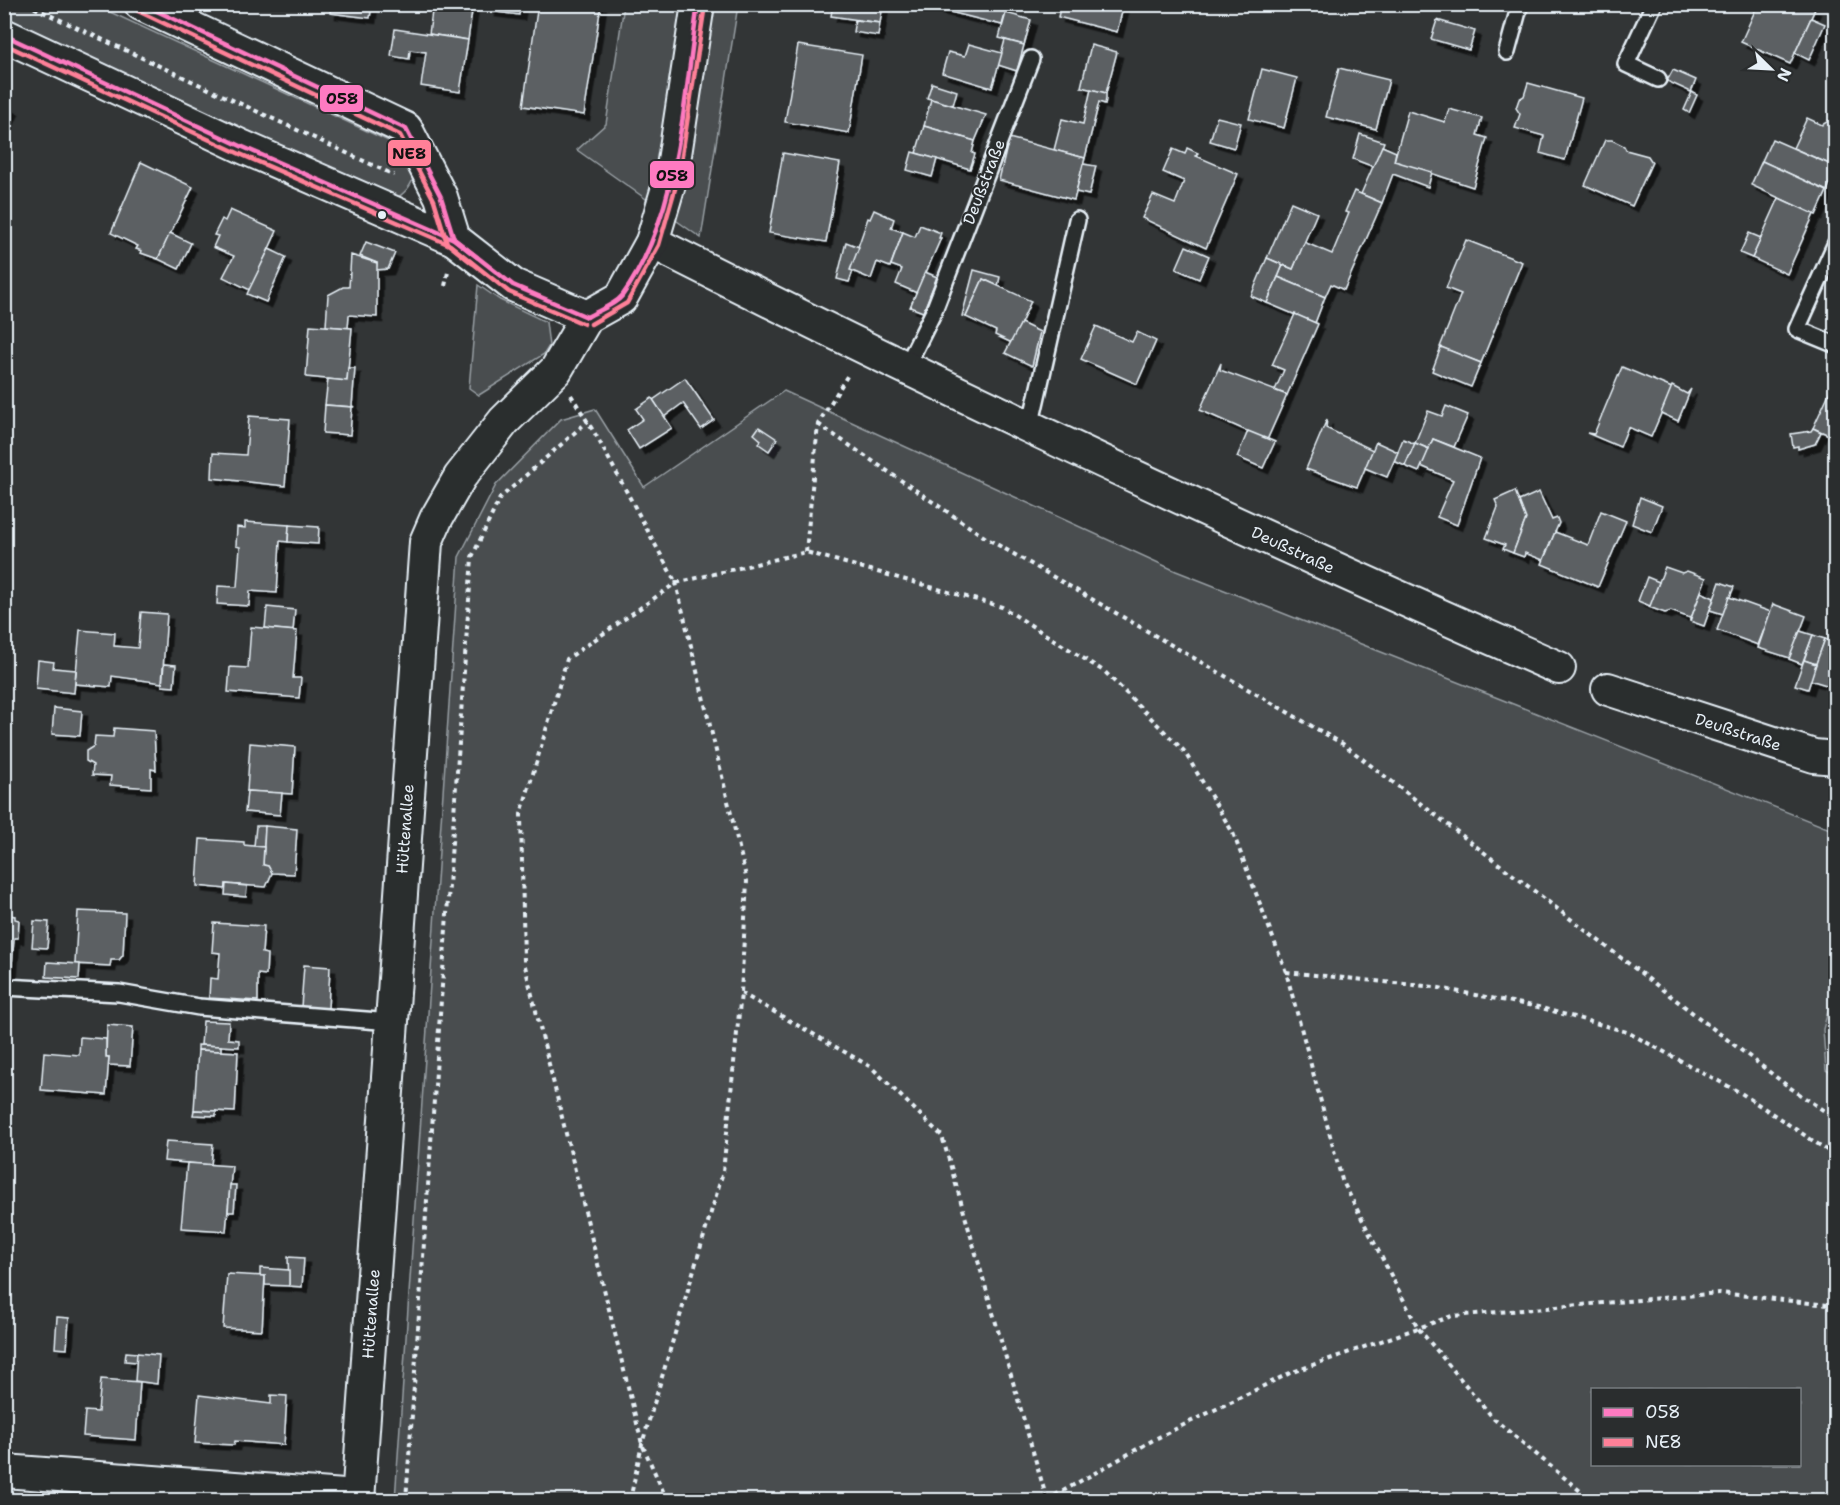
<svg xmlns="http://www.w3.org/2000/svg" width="1840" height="1505" viewBox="0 0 1840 1505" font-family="'Shantell Sans',sans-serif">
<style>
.green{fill:#494d4f;stroke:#989fa4;stroke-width:1.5;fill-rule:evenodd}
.building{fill:#5c6063;stroke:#e8f1f8;stroke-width:1.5;filter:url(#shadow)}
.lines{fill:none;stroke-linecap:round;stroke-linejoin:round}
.service-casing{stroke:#e8f1f8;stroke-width:20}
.minor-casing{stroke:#e8f1f8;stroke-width:36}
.path{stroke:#e8f1f8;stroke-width:4;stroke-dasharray:4.5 4.5;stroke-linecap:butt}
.service{stroke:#2a2d2e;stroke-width:15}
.minor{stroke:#2a2d2e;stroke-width:32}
.bus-1-casing{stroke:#2a2d2e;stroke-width:9}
.bus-2-casing{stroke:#2a2d2e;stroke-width:9}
.bus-1{stroke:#fe7ac1;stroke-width:4.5}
.bus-2{stroke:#ff8098;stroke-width:4.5}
.bus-dot{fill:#e8f1f8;stroke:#2a2d2e;stroke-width:2}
.labels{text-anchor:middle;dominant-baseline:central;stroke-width:4.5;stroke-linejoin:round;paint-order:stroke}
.street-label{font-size:16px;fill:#e8f1f8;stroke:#2a2d2e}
.line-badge{stroke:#2a2d2e;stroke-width:2}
.pale-badge-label{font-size:16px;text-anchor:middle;font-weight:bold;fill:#111}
</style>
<defs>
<filter id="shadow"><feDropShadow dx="5.5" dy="5.5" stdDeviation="0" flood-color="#0009"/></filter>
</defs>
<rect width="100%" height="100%" fill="#323536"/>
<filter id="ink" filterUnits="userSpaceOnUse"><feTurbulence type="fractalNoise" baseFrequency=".0167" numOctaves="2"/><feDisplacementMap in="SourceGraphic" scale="12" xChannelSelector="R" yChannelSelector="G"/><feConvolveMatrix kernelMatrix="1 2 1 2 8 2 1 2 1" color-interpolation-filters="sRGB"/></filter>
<g filter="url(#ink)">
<!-- green -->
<g class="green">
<path d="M5,5H95L395,144C413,164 424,179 397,198L377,193L5,18Z"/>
<polygon points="624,5 738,5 701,238 577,150 606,124"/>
<polygon points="478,285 500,300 546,322 549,346 544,354 479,395 469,388"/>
<path d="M784,391L1176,571L1835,831V987L1823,1029L1826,1070L1836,1076L1835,1500H395L459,557L496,485L561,419L595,409L644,487ZM1592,1390H1800V1464H1592Z"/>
</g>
<!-- building -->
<g class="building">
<polygon points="331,4 372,4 370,18 330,13"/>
<polygon points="433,4 473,4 468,40 429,34"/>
<polygon points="491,4 521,4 519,15 490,11"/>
<polygon points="538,4 601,5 584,115 523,106"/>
<polygon points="833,4 883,4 880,23 831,16"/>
<polygon points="939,4 1008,4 1002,25 938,9"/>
<polygon points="1061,4 1124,4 1117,32 1058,17"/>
<polygon points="1758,4 1804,4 1815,9 1790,64 1741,42"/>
<polygon points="1006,13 1031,20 1024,45 999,38"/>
<polygon points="1811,18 1825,24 1809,60 1795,53"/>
<polygon points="855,20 880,23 878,36 853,32"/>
<polygon points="1437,20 1475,31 1469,50 1431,39"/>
<polygon points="395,29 468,40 460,92 421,86 426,52 410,50 409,59 391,56"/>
<polygon points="1005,40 1024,45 1017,71 998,65"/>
<polygon points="969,44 1002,53 992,88 942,73 948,52 965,56"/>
<polygon points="798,45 862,55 849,133 785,122"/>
<polygon points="1091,45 1117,52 1106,93 1081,87"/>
<polygon points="1339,68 1389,80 1376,129 1326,117"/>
<polygon points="1262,69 1297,78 1284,128 1249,119"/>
<polygon points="1673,70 1696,80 1691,92 1667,81"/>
<polygon points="932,83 957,91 953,105 927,98"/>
<polygon points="1528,83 1582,98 1565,160 1540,153 1544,136 1515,128 1520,114 1516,108 1519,99 1524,96"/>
<polygon points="1091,89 1106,93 1106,99 1105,104 1099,102 1085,158 1054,150 1062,119 1083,124"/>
<polygon points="1692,92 1697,95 1689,113 1684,110"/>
<polygon points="931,99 986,115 975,141 924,126"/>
<polygon points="4,105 13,109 4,128"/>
<polygon points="1449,109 1482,118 1477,135 1487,138 1473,187 1394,161 1408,111 1445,122"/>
<polygon points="1217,117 1241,123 1234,148 1210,141"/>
<polygon points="1835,117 1836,167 1793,148 1807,118 1822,125"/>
<polygon points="924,126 975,141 972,153 975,154 970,169 916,153"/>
<polygon points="1360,134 1384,142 1374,167 1353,159"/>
<polygon points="1009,138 1085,158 1074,200 999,180"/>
<polygon points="1772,139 1836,167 1827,191 1762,161"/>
<polygon points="1605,140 1612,140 1624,146 1626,150 1648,156 1652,162 1632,206 1585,185"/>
<polygon points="1382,146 1396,152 1394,161 1432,172 1428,187 1393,174 1382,203 1361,194"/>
<polygon points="1187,148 1198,153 1196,156 1238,174 1206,248 1142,218 1153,195 1175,204 1184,181 1163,172 1173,149 1185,154"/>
<polygon points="912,152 937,159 932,177 907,170"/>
<polygon points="783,153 840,163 826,242 769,233"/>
<polygon points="1762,161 1827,191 1816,215 1751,185"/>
<polygon points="141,162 193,187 158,259 141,253 142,251 136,249 138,246 111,233"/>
<polygon points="1083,164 1096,166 1089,195 1076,192"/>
<polygon points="1354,191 1382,203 1344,290 1331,284 1325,297 1278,277 1283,265 1293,269 1304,242 1332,254 1349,213 1345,212"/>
<polygon points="1779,198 1814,214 1787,274 1752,258"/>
<polygon points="1291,202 1317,213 1293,269 1267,258"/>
<polygon points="230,210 277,231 250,290 223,277 234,256 213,247 218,236 214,235 222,219 225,221"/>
<polygon points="874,210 894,219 891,228 903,232 890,267 877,262 871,279 850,270 868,218 870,219"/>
<polygon points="920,225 941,233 939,238 941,238 917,293 896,284 902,269 891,265 903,232 915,237"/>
<polygon points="170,233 191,243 179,269 158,259"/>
<polygon points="1749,233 1761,238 1752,258 1740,253"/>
<polygon points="1466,240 1522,262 1481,363 1440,347 1461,294 1446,288"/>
<polygon points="366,242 395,253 388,269 376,270 377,263 360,256"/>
<polygon points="846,242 859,247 850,270 853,271 849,282 837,279"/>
<polygon points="1186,246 1209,256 1199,279 1176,269"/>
<polygon points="269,249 286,257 266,302 247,294"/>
<polygon points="351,255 377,263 377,317 349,315 348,328 326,326 328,295 343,287 349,287"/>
<polygon points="1267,258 1283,265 1267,303 1251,296"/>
<polygon points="974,270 1000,277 998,286 983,279 966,317 962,316"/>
<polygon points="925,272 937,277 923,312 910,307"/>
<polygon points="1278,277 1325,297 1315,323 1267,303"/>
<polygon points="983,279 1031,301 1012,343 995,335 996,331 966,317"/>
<polygon points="1295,314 1318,324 1287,395 1275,390 1284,370 1272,365"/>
<polygon points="1021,323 1040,332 1032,366 1005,353"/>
<polygon points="310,325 352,328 347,381 306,377"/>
<polygon points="1096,326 1132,342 1137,332 1156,341 1137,384 1081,359"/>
<polygon points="1441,347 1481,363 1471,387 1432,371"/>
<polygon points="1221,363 1220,370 1287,395 1267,440 1200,410"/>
<polygon points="1622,367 1672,388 1651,437 1628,427 1620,447 1587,433 1594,434"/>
<polygon points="348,368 355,368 352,406 354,407 325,405 328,379 347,381"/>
<polygon points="685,378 714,420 701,429 683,403 664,417 653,400"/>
<polygon points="1836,378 1836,438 1813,428"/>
<polygon points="1672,386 1687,394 1691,389 1678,421 1661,413"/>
<polygon points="652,398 672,428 639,449 627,430 643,419 636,409"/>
<polygon points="325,405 352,407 350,435 323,433"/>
<polygon points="1446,406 1468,415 1454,447 1433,439 1429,449 1415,443 1428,411 1442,416"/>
<polygon points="249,416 290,419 285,486 212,478 213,453 246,455"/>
<polygon points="1327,419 1326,428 1373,450 1357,487 1306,469"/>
<polygon points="759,427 777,439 769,451 759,444 761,440 754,434"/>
<polygon points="1813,428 1821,432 1815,444 1798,449 1798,446 1793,447 1791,434 1811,431"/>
<polygon points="1248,431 1275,442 1263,468 1237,457"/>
<polygon points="1403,439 1415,444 1405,466 1394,461"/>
<polygon points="1433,439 1480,458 1457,525 1437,517 1453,480 1421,466"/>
<polygon points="1376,442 1398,452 1387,477 1365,468"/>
<polygon points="1415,443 1429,449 1419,472 1405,466"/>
<polygon points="1515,491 1526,519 1513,553 1503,549 1505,545 1486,538 1498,507 1495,500"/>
<polygon points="1539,492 1552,520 1557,518 1559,523 1543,560 1525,553 1524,557 1513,553 1526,519 1519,501"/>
<polygon points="1640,497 1662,506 1652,532 1632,524"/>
<polygon points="1601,511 1626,521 1598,587 1542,564 1555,532 1588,545"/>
<polygon points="245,522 289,525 288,542 280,541 277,593 250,591 249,606 217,604 218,586 237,587 240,547 236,546 237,527 245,528"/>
<polygon points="289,525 319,527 318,544 288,542"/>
<polygon points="1665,567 1682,573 1687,571 1706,578 1690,621 1690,618 1671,611 1665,613 1649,607"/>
<polygon points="1647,577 1659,582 1650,606 1638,601"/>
<polygon points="1720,582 1734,587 1723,614 1710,610"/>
<polygon points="1701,592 1714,598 1704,626 1690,621"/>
<polygon points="1729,597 1771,612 1758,645 1717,630"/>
<polygon points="1773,604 1806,616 1790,658 1758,648"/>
<polygon points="267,607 295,610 293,631 265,628"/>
<polygon points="141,612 167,614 162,683 112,676 111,687 75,684 80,630 115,633 114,646 138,648"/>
<polygon points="251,627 297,631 293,678 301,678 299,698 228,692 230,667 248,668"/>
<polygon points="1800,631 1813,635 1802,664 1789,659"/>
<polygon points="1813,635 1825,639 1816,664 1804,660"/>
<polygon points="1825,639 1836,643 1836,688 1810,680"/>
<polygon points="38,660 54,662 53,668 76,670 74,693 36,689"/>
<polygon points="1804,660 1816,664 1808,689 1795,685"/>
<polygon points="164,664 176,665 174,687 162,686"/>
<polygon points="54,708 82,711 80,736 52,734"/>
<polygon points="114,728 154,731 156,770 151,769 151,788 110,785 111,776 92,775 93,765 86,761 86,751 94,746 95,736 113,737"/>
<polygon points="250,743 295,747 292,794 247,791"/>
<polygon points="247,791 282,793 280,815 245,812"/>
<polygon points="256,826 265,826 264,847 254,846"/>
<polygon points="265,826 297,829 294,874 272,873 268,866 263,865"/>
<polygon points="200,839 244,842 244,845 264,847 263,865 268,866 272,873 266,887 226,884 226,889 197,886"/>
<polygon points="226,884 247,886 246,897 225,895"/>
<polygon points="78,911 125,913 123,955 119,960 111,960 110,966 75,964"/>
<polygon points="4,914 15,916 15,919 19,920 18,938 14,938 11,978 4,978"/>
<polygon points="34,921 49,922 47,948 32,947"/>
<polygon points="214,923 264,926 262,953 267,954 266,975 258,974 258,1001 209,998 210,978 218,979 220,953 212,952"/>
<polygon points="47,962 80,964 79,979 46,977"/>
<polygon points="304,965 330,967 328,1009 301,1007"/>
<polygon points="203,1021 229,1022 228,1039 239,1040 239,1047 201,1045"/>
<polygon points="107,1025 133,1027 130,1066 108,1065 109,1057 106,1057"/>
<polygon points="80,1037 106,1039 106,1057 109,1057 106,1095 41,1090 44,1052 79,1055"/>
<polygon points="198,1045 221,1046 221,1051 198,1050"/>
<polygon points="198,1050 238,1052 235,1112 194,1110"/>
<polygon points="194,1110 216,1111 216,1116 193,1115"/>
<polygon points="166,1141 213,1144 211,1165 164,1161"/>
<polygon points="187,1163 232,1166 226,1231 181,1228"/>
<polygon points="230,1185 236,1185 234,1212 228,1212"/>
<polygon points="288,1257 304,1258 302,1287 289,1286"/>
<polygon points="260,1268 289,1270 289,1286 265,1285 265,1276 260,1276"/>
<polygon points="227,1274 265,1276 262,1330 223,1328"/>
<polygon points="57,1317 69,1318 67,1349 55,1348"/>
<polygon points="126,1352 137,1353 137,1362 125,1361"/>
<polygon points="137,1353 159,1355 157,1384 135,1381"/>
<polygon points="101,1379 140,1382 136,1440 83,1436 85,1411 98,1412"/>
<polygon points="199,1395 271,1404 271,1395 287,1396 284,1445 235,1441 234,1445 195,1443"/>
</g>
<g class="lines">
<!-- service casing -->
<g class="service-casing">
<g id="service">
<polyline points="1654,4 1626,64 1658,79"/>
<polyline points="1507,52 1520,4"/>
<polyline points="1836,243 1797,329 1836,345"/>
<polyline points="905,369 933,313 1031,59"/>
<polyline points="1030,427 1077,220"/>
<polyline points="4,987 119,993 199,1007 392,1022"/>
</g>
</g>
<!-- minor casing -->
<g class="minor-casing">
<g id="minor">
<polyline points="141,4 406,129 441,197 454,239"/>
<polyline points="4,35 243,147 454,239 513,285 587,317"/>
<path d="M652,242C950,393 1253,534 1559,668"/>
<polyline points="1608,689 1814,756 1836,758"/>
<polyline points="4,1471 358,1497"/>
<polyline points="358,1500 426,542 436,519 460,477 504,421 556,370 587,317 621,298 652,242 672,174 698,4"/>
</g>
</g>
<!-- path -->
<g class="path">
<polyline points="26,4 394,175"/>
<polyline points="445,286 448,272"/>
<polyline points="571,395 597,437 676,583 806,552 1002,607 1105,672 1184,751 1233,833 1286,972 1342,1180 1418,1328 1494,1419 1591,1500"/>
<polyline points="818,424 986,538 1343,744 1789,1087 1836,1119"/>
<polyline points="806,552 818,424 849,373"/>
<polyline points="1286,972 1434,987 1538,1007 1627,1032 1741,1093 1836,1156"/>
<polyline points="741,993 871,1067 942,1136 1047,1500"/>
<polyline points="406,1500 472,557 500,498 588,421"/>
<polyline points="630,1500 642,1444 723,1172 741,993 747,881 676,583 567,659 521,814 524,962 642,1444 667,1500"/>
<polyline points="1047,1500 1155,1439 1290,1373 1452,1316 1720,1293 1836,1306"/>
</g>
<!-- service -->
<use href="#service" class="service"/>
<!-- minor -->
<use href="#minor" class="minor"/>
<!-- bus-1 casing -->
<g class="bus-1-casing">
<g id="bus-1">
<polyline points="142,4 406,129 441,197 454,239 477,257"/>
<polyline points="4,35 243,147 454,239 513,285 587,317"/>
<path d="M587,317C597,311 615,305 622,296C679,218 684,98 698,4"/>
</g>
</g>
<!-- bus-2 casing -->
<g class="bus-2-casing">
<g id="bus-2">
<polyline points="138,11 400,135 434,200 447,243 472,263"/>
<polyline points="4,44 240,154 450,245 509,292 584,324"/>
<polyline points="591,324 627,303 659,245 679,175 705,5"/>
</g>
</g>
<!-- bus-1 -->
<use href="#bus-1" class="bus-1"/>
<!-- bus-2 -->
<use href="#bus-2" class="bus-2"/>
</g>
</g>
<!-- markers -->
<circle class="bus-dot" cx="382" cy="215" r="5"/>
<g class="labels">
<!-- street labels -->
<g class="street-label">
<text transform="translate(984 182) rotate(-69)">Deußstraße</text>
<text transform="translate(1293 550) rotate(25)">Deußstraße</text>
<text transform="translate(1738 732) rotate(18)">Deußstraße</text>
<text transform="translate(405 829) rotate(-86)">Hüttenallee</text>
<text transform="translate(371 1314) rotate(-86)">Hüttenallee</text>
</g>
</g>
<g class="line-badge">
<rect x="319" y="84" width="45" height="29" rx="6" fill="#fe7ac1"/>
<rect x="387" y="139" width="45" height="28" rx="6" fill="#ff8098"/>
<rect x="649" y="160" width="46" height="29" rx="6" fill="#fe7ac1"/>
</g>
<g class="pale-badge-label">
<text x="342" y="104">058</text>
<text x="409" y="159">NE8</text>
<text x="672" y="181">058</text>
</g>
<!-- margin -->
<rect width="1840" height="1505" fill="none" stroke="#2a2d2e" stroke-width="24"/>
<rect x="12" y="12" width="1816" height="1481" fill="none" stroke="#e8f1f8" stroke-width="2" filter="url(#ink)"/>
<!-- legend -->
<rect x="1591" y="1388" width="210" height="78" fill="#2a2d2e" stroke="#767b7f" stroke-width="1.5"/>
<rect x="1603" y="1408" width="30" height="9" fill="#fe7ac1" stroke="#767b7f" stroke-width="1.5"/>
<text x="1645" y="1418" font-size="18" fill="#e8f1f8">058</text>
<rect x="1603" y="1438" width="30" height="9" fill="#ff8098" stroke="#767b7f" stroke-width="1.5"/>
<text x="1645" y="1448" font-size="18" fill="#e8f1f8">NE8</text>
<!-- north arrow -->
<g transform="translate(1771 69) rotate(114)" stroke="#2a2d2e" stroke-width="4.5" paint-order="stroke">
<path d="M0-4.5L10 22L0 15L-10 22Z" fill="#e8f1f8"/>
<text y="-9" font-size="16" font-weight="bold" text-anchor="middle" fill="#e8f1f8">N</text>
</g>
</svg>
